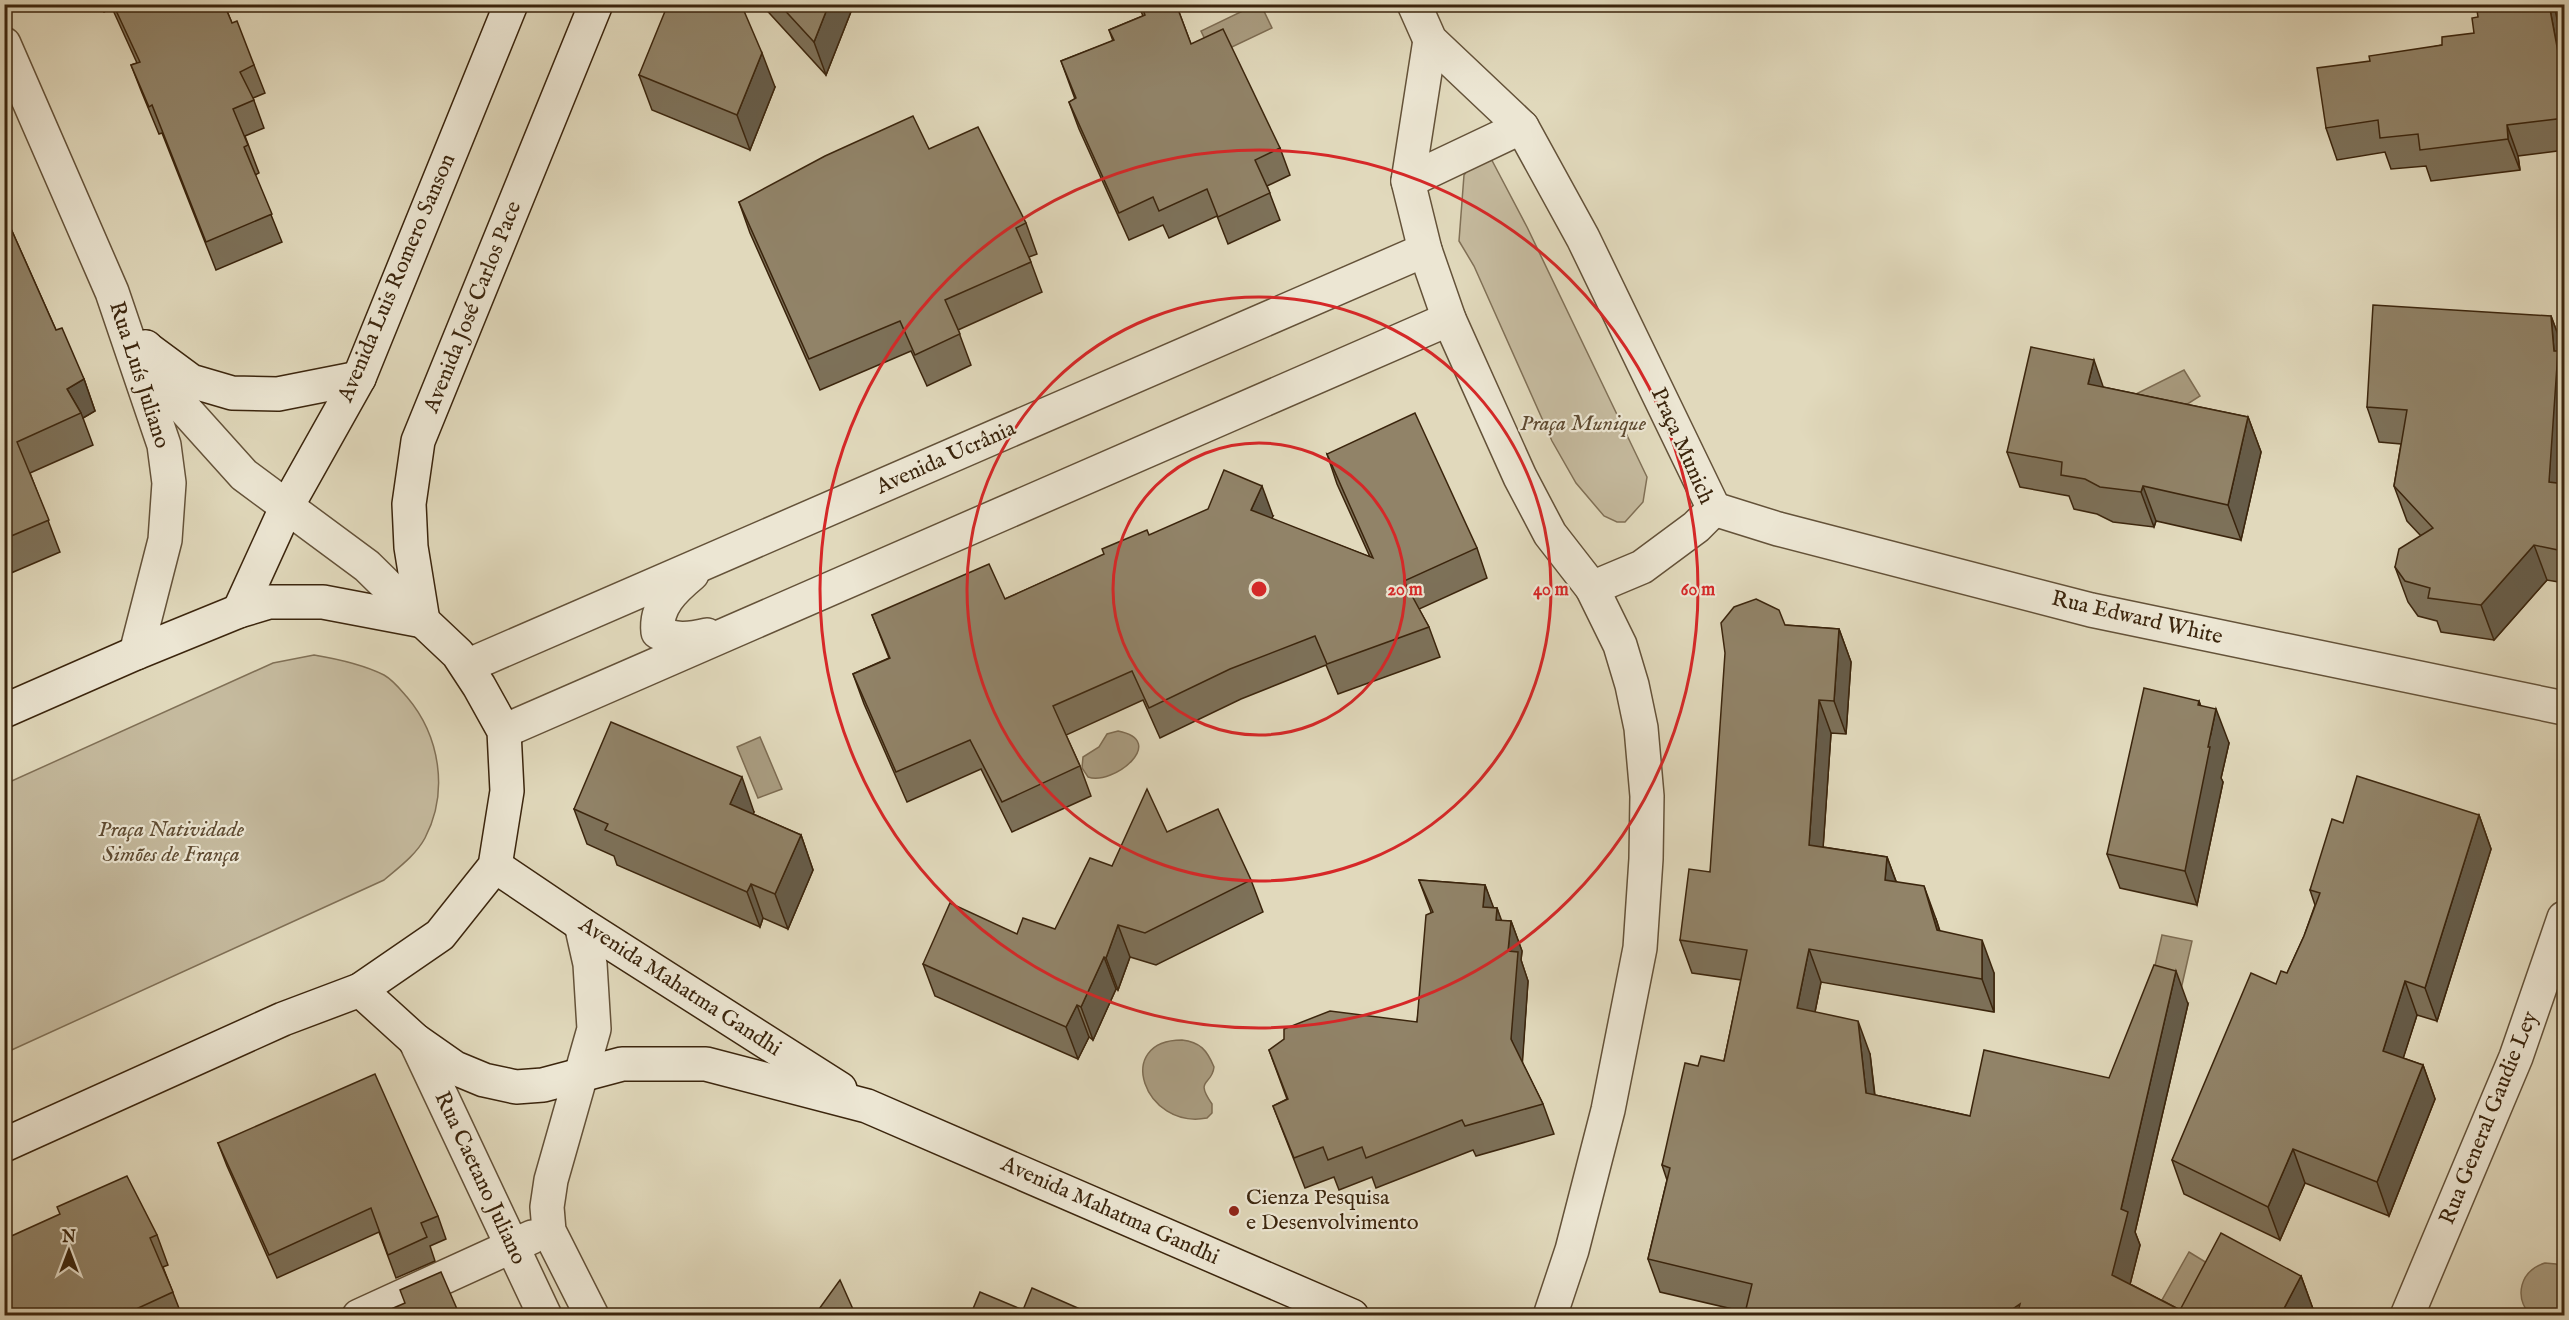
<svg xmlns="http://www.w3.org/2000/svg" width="2569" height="1320" viewBox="0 0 2569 1320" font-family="'IM FELL English',serif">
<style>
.green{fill:#c5ba9e;stroke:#807056;stroke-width:1.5}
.water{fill:#a99c80;stroke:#7d6c52;stroke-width:1.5}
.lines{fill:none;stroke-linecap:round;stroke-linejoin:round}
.street-casing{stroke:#645239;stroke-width:36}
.secondary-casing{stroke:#3b250d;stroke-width:36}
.street{stroke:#ece6d3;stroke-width:33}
.secondary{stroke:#ece6d3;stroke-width:33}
.wall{fill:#7d7159;stroke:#3b250d;stroke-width:1.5}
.shaded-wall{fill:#665c49;stroke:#3b250d;stroke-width:1.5}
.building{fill:#918368;stroke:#3b250d;stroke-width:1.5}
.ring{fill:none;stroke:#d62828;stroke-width:3}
.poi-dot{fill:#8f2418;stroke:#ece6d3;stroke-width:2}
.labels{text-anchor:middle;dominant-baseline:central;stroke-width:4.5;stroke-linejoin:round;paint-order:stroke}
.street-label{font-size:22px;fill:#3b250d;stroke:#ece6d3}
.park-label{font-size:22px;font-style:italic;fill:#5e4a31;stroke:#ece6d3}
.poi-label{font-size:22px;fill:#3b250d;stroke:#ece6d3;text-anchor:start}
.centre{fill:#d62828;stroke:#ece6d3;stroke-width:3}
.ring-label{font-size:18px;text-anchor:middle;font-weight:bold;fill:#d62828;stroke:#ece6d3;stroke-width:4.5;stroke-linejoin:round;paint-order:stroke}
</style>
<rect width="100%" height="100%" fill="#e1d9bc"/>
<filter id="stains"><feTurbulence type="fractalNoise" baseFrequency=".00333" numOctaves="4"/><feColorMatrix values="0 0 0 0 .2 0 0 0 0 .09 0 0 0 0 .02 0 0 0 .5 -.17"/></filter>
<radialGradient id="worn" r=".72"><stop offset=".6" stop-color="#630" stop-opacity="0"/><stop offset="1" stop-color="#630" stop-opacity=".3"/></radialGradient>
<!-- green -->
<g class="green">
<polygon points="1487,151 1527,227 1647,477 1643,502 1625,522 1617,522 1604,516 1576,483 1552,441 1474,266 1459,241 1464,175 1477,158"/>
<path d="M314,655C338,659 362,664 384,675C393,680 400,689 407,697C440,736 449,792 425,838C416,855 398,868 384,880L5,1053V784L273,663Z"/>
</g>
<!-- water -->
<g class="water">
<polygon points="1257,4 1261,5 1272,28 1213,56 1201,31"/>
<polygon points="2184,370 2200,396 2161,421 2136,394"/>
<path d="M1118,731C1169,741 1113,786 1088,777L1082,768L1083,757L1099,747L1107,734Z"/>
<polygon points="760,737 782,789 758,798 737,747"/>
<polygon points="2162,935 2192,941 2179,998 2149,992"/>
<path d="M1182,1040C1200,1042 1207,1050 1214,1067C1212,1086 1194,1078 1212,1104V1113L1207,1118C1144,1130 1113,1040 1182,1040Z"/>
<polygon points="2189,1252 2212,1266 2185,1313 2162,1300"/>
<path d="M2545,1263L2556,1264L2564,1268V1315H2530C2514,1296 2520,1271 2545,1263Z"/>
</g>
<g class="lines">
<!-- street casing -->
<g class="street-casing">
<g id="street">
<polyline points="1414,4 1430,40 1522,127 1583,238 1714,509"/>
<polyline points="1430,40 1408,181 1425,250 1449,319 1520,477 1550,534 1592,588 1642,567 1696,527 1714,509"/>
<polyline points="4,44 112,292 164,445 169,483 165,540 136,653"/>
<polyline points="1408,181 1522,127"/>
<polyline points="146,347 181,405 244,475 367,566 423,621"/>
<polyline points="1714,509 1778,529 2091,610 2564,708"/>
<path d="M692,574C674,589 655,606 658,632C674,641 690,639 707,635"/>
<polyline points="467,666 1425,250"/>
<polyline points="504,731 1449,319"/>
<polyline points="581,924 590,964 594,1029 551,1180 547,1207 549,1231 592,1316"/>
<polyline points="415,1040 545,1316"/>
<polyline points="359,1316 532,1237"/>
<polyline points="1550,1316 1572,1250 1608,1110 1640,948 1646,859 1647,796 1641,728 1632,685 1620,645 1592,588"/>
<polyline points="2407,1316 2516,1057 2564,918"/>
</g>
</g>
<!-- secondary casing -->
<g class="secondary-casing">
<g id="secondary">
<polyline points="145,347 191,381 232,393 278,394 359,378"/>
<polyline points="239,611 286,508 359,378 511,4"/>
<polyline points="423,621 411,547 409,504 418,441 596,4"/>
<polyline points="4,711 136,653 239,611 269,602 323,602 423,621"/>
<polyline points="495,866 581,924 840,1089"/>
<polyline points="360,990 415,1040 455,1068 484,1080 516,1087 543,1085 622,1064 706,1064 867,1106 1352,1316"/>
<polyline points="4,1145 283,1019 360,990 440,935 495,866 507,791 504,731 479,686 458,654 423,621"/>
</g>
</g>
<!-- street -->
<use href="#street" class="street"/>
<!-- secondary -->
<use href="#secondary" class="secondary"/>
</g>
<!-- wall -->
<g class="wall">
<polygon points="100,4 224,4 232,23 254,65 265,93 253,98 264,128 245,136 259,173 255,175 282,242 216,270 162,133 159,134 142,93 131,65 137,63 112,8 104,12"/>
<polygon points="761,4 854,4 826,75"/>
<polygon points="1138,4 1176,4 1191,44 1280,148 1290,175 1267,186 1280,220 1228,244 1217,216 1169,238 1163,225 1129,240 1079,129 1069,102 1075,99 1061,61 1113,41 1109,30 1143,16"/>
<polygon points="2554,4 2563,51 2565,51 2565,150 2518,156 2520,170 2431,181 2426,166 2391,169 2385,152 2337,160 2326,128 2370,61 2442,45"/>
<polygon points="639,75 775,87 750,150 652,110"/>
<polygon points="929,149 1026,223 1037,254 1029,257 1042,292 958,330 971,365 927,386 911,351 820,390 750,233 739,202"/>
<polygon points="4,213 56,330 84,379 95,411 83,418 93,445 30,473 60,552 4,576"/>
<polygon points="2551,316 2564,351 2565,356 2565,471 2564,484 2565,484 2565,583 2547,580 2494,640 2441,632 2437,621 2418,616 2408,602 2395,567 2421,536 2407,521 2394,486 2401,444 2379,442 2367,407"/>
<polygon points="2103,387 2248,417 2261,452 2241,540 2156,521 2154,527 2113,522 2097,514 2074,509 2069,496 2020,487 2007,452"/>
<polygon points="1327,454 1477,548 1487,578 1419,609 1429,627 1440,657 1338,694 1326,665 1241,699 1160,738 1143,700 1066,735 1080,766 1091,796 1012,832 981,769 907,802 864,704 853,674 889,658 872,615 1005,599 1149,535 1273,516 1271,519 1370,557 1337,484"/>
<polygon points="1785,625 1839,629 1851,662 1846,734 1831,733 1823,847 1887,857 1896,881 1936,919 1940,931 1994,973 1994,1012 1821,982 1815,1012 1870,1054 1875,1095 1970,1116 2109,1078 2188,1004 2135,1232 2140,1245 2130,1284 2180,1310 2301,1276 2313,1309 2310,1316 1746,1316 1745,1312 1660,1292 1648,1259 1667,1180 1662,1165 1698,1066 1724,1061 1741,980 1692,973 1680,940 1710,872"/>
<polygon points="2199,701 2200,705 2229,743 2221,778 2223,782 2197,905 2120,888 2107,854"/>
<polygon points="574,809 754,812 753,814 801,835 813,870 788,929 763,918 760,927 617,865 614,856 587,844"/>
<polygon points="2479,815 2491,849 2437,1021 2417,1015 2403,1058 2423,1065 2435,1099 2389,1216 2305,1183 2280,1240 2184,1194 2172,1160 2287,973 2304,936 2315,905 2310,890 2343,823"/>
<polygon points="1167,832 1251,880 1263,912 1156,965 1130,957 1118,990 1116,989 1093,1040 1089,1037 1078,1059 935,996 923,964 1017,934 1055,929 1112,866"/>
<polygon points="1419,880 1485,885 1493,908 1497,908 1501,921 1511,921 1522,951 1521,960 1528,981 1522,1062 1543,1104 1554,1134 1476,1156 1473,1150 1376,1188 1372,1177 1339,1190 1334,1177 1305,1188 1273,1106 1287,1099 1269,1050 1417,1022 1431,912"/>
<polygon points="218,1143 438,1216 446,1239 430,1246 435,1261 396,1278 379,1232 277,1278 227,1166"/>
<polygon points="157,1235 168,1265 163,1267 182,1316 4,1316 5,1274 4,1252 11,1249 7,1238"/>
</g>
<!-- shaded-wall -->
<g class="shaded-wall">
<polygon points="829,4 854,4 826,75 814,42"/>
<polygon points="2549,4 2554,4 2565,59 2558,52"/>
<polygon points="762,53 775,87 750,150 737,115"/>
<polygon points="2507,125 2518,156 2520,170 2508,139"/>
<polygon points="2551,316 2564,351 2565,356 2565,470 2561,517 2549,482 2554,351"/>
<polygon points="2094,360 2106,395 2088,384"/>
<polygon points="84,379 95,411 83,418 81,413 67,389"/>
<polygon points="2248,417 2261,452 2241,540 2228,505"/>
<polygon points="1262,486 1273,516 1261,540 1251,510"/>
<polygon points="2143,486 2156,521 2154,527 2141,492"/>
<polygon points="2565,536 2565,556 2563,551"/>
<polygon points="2534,545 2547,580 2494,640 2481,605"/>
<polygon points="1839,629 1851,662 1846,734 1834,701"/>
<polygon points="1819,700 1831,733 1821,878 1809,845"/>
<polygon points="2199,701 2211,733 2216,709 2229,743 2221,778 2223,782 2197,905 2185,871"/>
<polygon points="742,777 754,812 743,839 730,804"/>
<polygon points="2479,815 2491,849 2437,1021 2425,988"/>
<polygon points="801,835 813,870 788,929 775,894"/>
<polygon points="1887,857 1899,890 1885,880"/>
<polygon points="751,884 763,918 760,927 747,892"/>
<polygon points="1485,885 1496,914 1483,907"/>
<polygon points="1924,886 1936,919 1949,963 1937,930"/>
<polygon points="1497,908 1508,938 1496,920"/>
<polygon points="1511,921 1522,951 1521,960 1528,981 1522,1069 1511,1039 1508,951"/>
<polygon points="1118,925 1130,957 1118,990 1106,958"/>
<polygon points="1982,940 1994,973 1994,1012 1982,979"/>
<polygon points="1809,949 1821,982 1809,1041 1797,1008"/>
<polygon points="1104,957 1116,989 1093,1040 1081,1007"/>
<polygon points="2176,971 2188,1004 2135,1232 2140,1245 2124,1308 2112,1275 2121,1209"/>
<polygon points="2405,981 2417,1015 2395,1084 2383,1051"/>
<polygon points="1077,1005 1089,1037 1078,1059 1066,1027"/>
<polygon points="1858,1021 1870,1054 1878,1126 1866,1093"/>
<polygon points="2423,1065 2435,1099 2389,1216 2377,1182"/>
<polygon points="2293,1149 2305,1183 2280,1240 2268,1207"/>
<polygon points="2301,1276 2313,1309 2310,1316 2280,1316"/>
<polygon points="2020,1304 2024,1316 2002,1316"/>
</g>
<!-- building -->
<g class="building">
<polygon points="113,4 224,4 232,23 237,21 254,65 240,72 254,100 233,109 248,145 244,147 272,214 206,242 152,105 149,107 131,65 140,62"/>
<polygon points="668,4 741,4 762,53 737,115 639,75"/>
<polygon points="779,4 829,4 814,42"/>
<polygon points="1141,4 1176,4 1191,44 1223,29 1280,148 1255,160 1270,193 1218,217 1207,189 1159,211 1153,197 1119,213 1069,102 1076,98 1061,61 1114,40 1109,30 1145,15"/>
<polygon points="2476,4 2549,4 2558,52 2565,51 2565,118 2507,125 2508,139 2420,150 2418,134 2380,138 2378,120 2326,128 2317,68 2370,61 2369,56 2442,45 2442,37 2474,33 2472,18 2478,17"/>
<polygon points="913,116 929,149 978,127 1026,223 1016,228 1031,262 945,300 960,334 915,355 900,321 809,359 739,202 825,156"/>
<polygon points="4,213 56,330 62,328 84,379 67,389 81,413 17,442 49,520 4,539"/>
<polygon points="2373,305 2551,316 2554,351 2558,351 2549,482 2565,484 2565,536 2563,551 2534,545 2481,605 2428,598 2430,588 2405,581 2395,567 2399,549 2433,528 2394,486 2407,410 2367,407"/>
<polygon points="2031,347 2094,360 2088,384 2248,417 2228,505 2143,486 2141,492 2100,487 2085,479 2061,475 2062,462 2007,452"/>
<polygon points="1415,413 1477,548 1404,581 1429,627 1327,664 1315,636 1230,669 1149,708 1132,671 1053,706 1080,766 1002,802 970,740 896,772 853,674 890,658 872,615 989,564 1005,599 1104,554 1102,549 1147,530 1149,535 1208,509 1224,470 1262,486 1251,510 1373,558 1327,454"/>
<polygon points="1756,599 1779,610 1785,625 1839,629 1834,701 1819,700 1809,845 1887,857 1885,880 1924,886 1937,930 1982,940 1982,979 1809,949 1797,1008 1858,1021 1866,1093 1970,1116 1984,1050 2109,1078 2154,965 2176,971 2121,1209 2128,1212 2112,1275 2180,1310 2221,1233 2301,1276 2280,1316 2017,1316 2020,1304 2002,1316 1755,1316 1745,1313 1752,1284 1648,1259 1670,1168 1662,1165 1685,1063 1698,1066 1701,1056 1724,1061 1747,950 1680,940 1689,869 1710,872 1725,653 1721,623 1734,607"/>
<polygon points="2144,688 2199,701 2198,705 2216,709 2208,747 2210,747 2185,871 2107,854"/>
<polygon points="611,722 742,777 730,804 801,835 775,894 751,884 747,892 605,830 608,824 574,809"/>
<polygon points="2357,776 2479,815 2425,988 2405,981 2383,1051 2423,1065 2377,1182 2293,1149 2268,1207 2172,1160 2251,973 2276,984 2281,971 2287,973 2304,936 2320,893 2310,890 2332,819 2343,823"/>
<polygon points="1147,789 1167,832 1218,809 1251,880 1145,933 1118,925 1106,958 1104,957 1081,1007 1077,1005 1066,1027 923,964 950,903 1017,934 1023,918 1055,929 1090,858 1112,866"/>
<polygon points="1419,880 1485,885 1483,907 1497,908 1496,920 1511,921 1508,951 1518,952 1511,1039 1543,1104 1465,1126 1462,1120 1366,1158 1362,1147 1328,1160 1323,1147 1294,1158 1273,1106 1288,1099 1269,1050 1284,1039 1284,1029 1330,1011 1417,1022 1426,915 1433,912"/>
<polygon points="375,1074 438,1216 421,1223 427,1237 388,1255 371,1208 269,1255 218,1143"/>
<polygon points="127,1176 157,1235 150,1238 173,1292 121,1316 4,1316 4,1274 7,1273 4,1267 4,1252 11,1248 7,1238 60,1214 57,1207"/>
<polygon points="441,1272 460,1316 375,1316 405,1303 400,1290"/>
<polygon points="840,1280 856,1316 814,1316"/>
<polygon points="1032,1288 1096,1316 970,1316 980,1292 1023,1310"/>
<polygon points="768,1311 770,1316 759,1316"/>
</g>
<!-- distance rings -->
<g class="ring">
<circle cx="1259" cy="589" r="146"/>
<circle cx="1259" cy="589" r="292"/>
<circle cx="1259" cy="589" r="439"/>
</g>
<!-- markers -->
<circle class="poi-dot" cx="1234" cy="1211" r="6"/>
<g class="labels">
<!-- street labels -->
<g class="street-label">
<text transform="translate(397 278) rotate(-67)">Avenida Luis Romero Sanson</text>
<text transform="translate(473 307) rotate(-68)">Avenida José Carlos Pace</text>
<text transform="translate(139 375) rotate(72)">Rua Luís Juliano</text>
<text transform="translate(1682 446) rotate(66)">Praça Munich</text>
<text transform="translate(946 458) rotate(-24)">Avenida Ucrânia</text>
<text transform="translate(2137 618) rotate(13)">Rua Edward White</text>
<text transform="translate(680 987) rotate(33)">Avenida Mahatma Gandhi</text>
<text transform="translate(2489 1118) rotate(-68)">Rua General Gaudie Ley</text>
<text transform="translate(480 1178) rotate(65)">Rua Caetano Juliano</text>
<text transform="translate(1110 1211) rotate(24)">Avenida Mahatma Gandhi</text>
</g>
<!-- park labels -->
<g class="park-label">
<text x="1583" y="424">Praça Munique</text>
<text x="171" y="830">Praça Natividade<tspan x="171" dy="25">Simões de França</tspan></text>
</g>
<!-- poi labels -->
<g class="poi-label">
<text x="1246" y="1198">Cienza Pesquisa<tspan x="1246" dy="25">e Desenvolvimento</tspan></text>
</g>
</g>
<circle cx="1259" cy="589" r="9" class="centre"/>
<g class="ring-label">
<text x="1405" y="595">20 m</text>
<text x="1551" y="595">40 m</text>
<text x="1698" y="595">60 m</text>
</g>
<!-- margin -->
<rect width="2569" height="1320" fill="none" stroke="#e1d9bc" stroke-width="24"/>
<rect x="6" y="6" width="2557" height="1308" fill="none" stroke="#3b250d" stroke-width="3"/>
<rect x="12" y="12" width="2545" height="1296" fill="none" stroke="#3b250d" stroke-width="1.5"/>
<!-- north arrow -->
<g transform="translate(69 1251)" stroke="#ece6d3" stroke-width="4.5" paint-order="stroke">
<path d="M0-4.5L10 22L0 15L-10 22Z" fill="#3b250d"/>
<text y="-9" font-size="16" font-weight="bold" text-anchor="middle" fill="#3b250d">N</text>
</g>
<rect width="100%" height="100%" filter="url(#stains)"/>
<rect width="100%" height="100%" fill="url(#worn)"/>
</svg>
